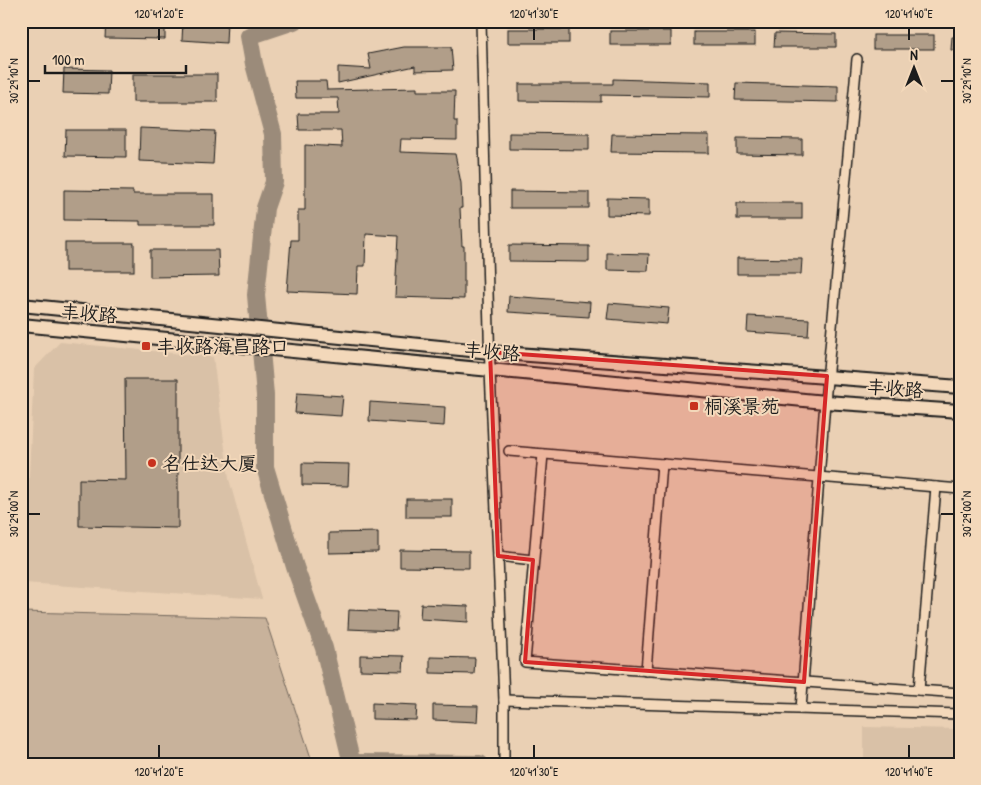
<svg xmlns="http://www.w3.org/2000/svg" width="981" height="785" viewBox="0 0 981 785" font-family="'Patrick Hand','LXGW WenKai TC',sans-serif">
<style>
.built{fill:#d9c1a7}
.green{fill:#c8b29b;stroke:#72675c}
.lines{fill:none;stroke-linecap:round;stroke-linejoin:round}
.river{stroke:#9b8b7a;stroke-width:18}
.building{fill:#b19e89;stroke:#1c1c1c}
.minor-casing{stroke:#1c1c1c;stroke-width:12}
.secondary-casing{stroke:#1c1c1c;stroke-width:16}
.minor{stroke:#f3d8ba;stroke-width:9}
.secondary{stroke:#f3d8ba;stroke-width:12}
.marked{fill:#d62828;fill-opacity:0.2;stroke:#d62828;stroke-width:4;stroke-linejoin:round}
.ticks{fill:none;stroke:#1c1c1c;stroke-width:2}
.poi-dot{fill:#c8321e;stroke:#f3d8ba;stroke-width:2}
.labels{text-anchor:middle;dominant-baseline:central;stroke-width:4;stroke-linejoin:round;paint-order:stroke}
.street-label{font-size:19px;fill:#1c1c1c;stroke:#f3d8ba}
.poi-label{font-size:19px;fill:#1c1c1c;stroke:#f3d8ba;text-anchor:start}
.neatline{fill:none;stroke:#1c1c1c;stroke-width:2}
.ticks-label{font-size:12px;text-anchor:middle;fill:#1c1c1c}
</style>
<rect width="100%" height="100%" fill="#ead0b4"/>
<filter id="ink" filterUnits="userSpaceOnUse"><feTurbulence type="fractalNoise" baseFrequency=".02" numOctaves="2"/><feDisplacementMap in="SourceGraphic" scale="10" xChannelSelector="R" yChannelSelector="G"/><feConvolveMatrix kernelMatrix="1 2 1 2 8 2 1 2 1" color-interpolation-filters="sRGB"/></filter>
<g filter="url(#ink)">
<!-- built -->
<g class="built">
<polygon points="60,342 213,357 229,479 262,599 24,583 34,369"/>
<polygon points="864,727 960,729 960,764 864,764"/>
</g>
<!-- green -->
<polygon class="green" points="21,612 265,618 313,764 21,764"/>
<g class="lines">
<!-- river -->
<g class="river">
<polyline points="294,21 249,36 254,64 273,134 274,182 265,208 256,295 265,395 265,467 295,567 324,648 352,764"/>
<polyline points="352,763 480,764"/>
</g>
</g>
<!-- building -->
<g class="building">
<polygon points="106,21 165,21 165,39 105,38"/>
<polygon points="183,21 227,21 226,43 182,40"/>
<rect x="508" y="29" width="61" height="14"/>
<rect x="610" y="31" width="61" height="14"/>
<rect x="694" y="32" width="61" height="13"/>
<polygon points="775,33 836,34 836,47 774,47"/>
<rect x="873" y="35" width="61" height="14"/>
<polygon points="952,37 960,37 960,51 951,50"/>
<polygon points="404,47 451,47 453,70 415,71 415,66 338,83 338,67 371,69 368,54"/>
<polygon points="64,69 109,70 108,94 63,93"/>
<rect x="133" y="74" width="84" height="28"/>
<polygon points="613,79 710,82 710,97 601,95 601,102 519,101 519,84 613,84"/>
<polygon points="295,81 326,81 327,90 417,88 417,91 455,91 454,121 457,121 457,140 401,139 400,152 455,154 461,183 462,208 460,208 462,246 464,246 464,299 395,297 398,236 366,234 365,266 358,266 357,294 287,291 291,240 298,240 298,210 305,210 305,145 342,147 341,130 299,130 298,114 339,114 338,98 296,98"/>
<polygon points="736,83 838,86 838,102 735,100"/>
<polygon points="140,128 215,131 213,164 139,161"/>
<polygon points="66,130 126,130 126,157 65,156"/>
<polygon points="509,133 589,134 589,150 509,149"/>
<polygon points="612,134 709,135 709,153 611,152"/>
<polygon points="737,138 802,139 802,155 737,154"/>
<polygon points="64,190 133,191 133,194 214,194 214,225 140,225 140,221 64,220"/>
<polygon points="510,191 589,192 589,208 510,208"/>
<polygon points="607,198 649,199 649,216 607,215"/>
<rect x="737" y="203" width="65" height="16"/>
<rect x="65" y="243" width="69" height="28"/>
<polygon points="509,245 589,246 589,262 509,261"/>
<polygon points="150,250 218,250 219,276 150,277"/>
<polygon points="607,253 649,254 648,271 607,270"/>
<polygon points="737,258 802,259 801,274 737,274"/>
<polygon points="509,296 590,302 589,317 508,312"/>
<polygon points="609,303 669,308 667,324 607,319"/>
<polygon points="748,316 809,319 808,336 747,332"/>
<polygon points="125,379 178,379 178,528 79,526 79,479 126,480"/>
<polygon points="297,393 343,396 341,416 295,413"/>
<polygon points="370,402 445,407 444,426 369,421"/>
<polygon points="302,463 349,464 348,486 302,485"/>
<rect x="406" y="499" width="46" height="18"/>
<polygon points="378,532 378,552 329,553 329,533"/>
<polygon points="400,550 469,551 469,568 400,567"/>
<polygon points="421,604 468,606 468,622 420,619"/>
<polygon points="349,610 397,612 396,631 348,629"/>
<polygon points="360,655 404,656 403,671 360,670"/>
<polygon points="430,657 475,658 474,674 430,673"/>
<polygon points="372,703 417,705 416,720 372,719"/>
<polygon points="433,705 478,706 477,722 433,720"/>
</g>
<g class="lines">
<!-- minor casing -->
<g class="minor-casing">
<g id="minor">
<polyline points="481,21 490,370 504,700 504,764"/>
<polyline points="509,451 960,489"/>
<polyline points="543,454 525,662 960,693"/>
<polyline points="498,556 533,560"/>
<polyline points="646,671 662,464"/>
<polyline points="919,690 936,487"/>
<polyline points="504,700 960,714"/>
<polyline points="801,709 825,402 857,59"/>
</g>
</g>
<!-- secondary casing -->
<g class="secondary-casing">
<g id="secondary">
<polyline points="21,305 490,352 960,387"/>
<polyline points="21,325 825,402 960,411"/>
</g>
</g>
<!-- minor -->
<use href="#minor" class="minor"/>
<!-- secondary -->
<use href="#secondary" class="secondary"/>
</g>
</g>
<!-- marked area -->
<path class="marked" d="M490,352L827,376L804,682L525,662L533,560L498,556Z"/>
<!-- ticks -->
<path class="ticks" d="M159,28V40M534,28V40M909,28V40M28,81H40M941,81H954M28,514H40M941,514H954M159,745V758M534,745V758M909,745V758"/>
<!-- markers -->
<g class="poi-dot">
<rect x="141" y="341" width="10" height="10" rx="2.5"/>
<rect x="689" y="401" width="10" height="10" rx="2.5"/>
<circle cx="152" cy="463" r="5"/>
</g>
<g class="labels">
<!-- street labels -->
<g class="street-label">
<text transform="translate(89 313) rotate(5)">丰收路</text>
<text transform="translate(492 351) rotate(5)">丰收路</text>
<text transform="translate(895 388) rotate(4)">丰收路</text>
</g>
<!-- poi labels -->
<g class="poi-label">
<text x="156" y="346">丰收路海昌路口</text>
<text x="704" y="406">桐溪景苑</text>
<text x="162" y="463">名仕达大厦</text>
</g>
</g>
<!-- margin -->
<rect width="981" height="785" fill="none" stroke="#f3d8ba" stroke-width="55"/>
<!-- north arrow -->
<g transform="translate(914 68)" stroke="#f3d8ba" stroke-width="4" paint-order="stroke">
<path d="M0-4L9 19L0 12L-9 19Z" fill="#1c1c1c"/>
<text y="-8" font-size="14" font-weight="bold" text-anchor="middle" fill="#1c1c1c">N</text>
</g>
<!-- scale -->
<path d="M45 65v8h141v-8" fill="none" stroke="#1c1c1c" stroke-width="2.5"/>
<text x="52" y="65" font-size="15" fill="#1c1c1c" stroke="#f3d8ba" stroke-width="4" paint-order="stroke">100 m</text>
<rect x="28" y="28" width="926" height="730" class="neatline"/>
<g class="ticks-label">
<text x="159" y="18">120°41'20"E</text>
<text x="534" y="18">120°41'30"E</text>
<text x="909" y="18">120°41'40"E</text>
<text transform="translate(14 81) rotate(-90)" y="4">30°29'10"N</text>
<text transform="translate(967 81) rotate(-90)" y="4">30°29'10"N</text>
<text transform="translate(14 514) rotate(-90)" y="4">30°29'00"N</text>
<text transform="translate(967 514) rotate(-90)" y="4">30°29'00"N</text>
<text x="159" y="776">120°41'20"E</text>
<text x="534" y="776">120°41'30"E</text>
<text x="909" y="776">120°41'40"E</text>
</g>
</svg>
